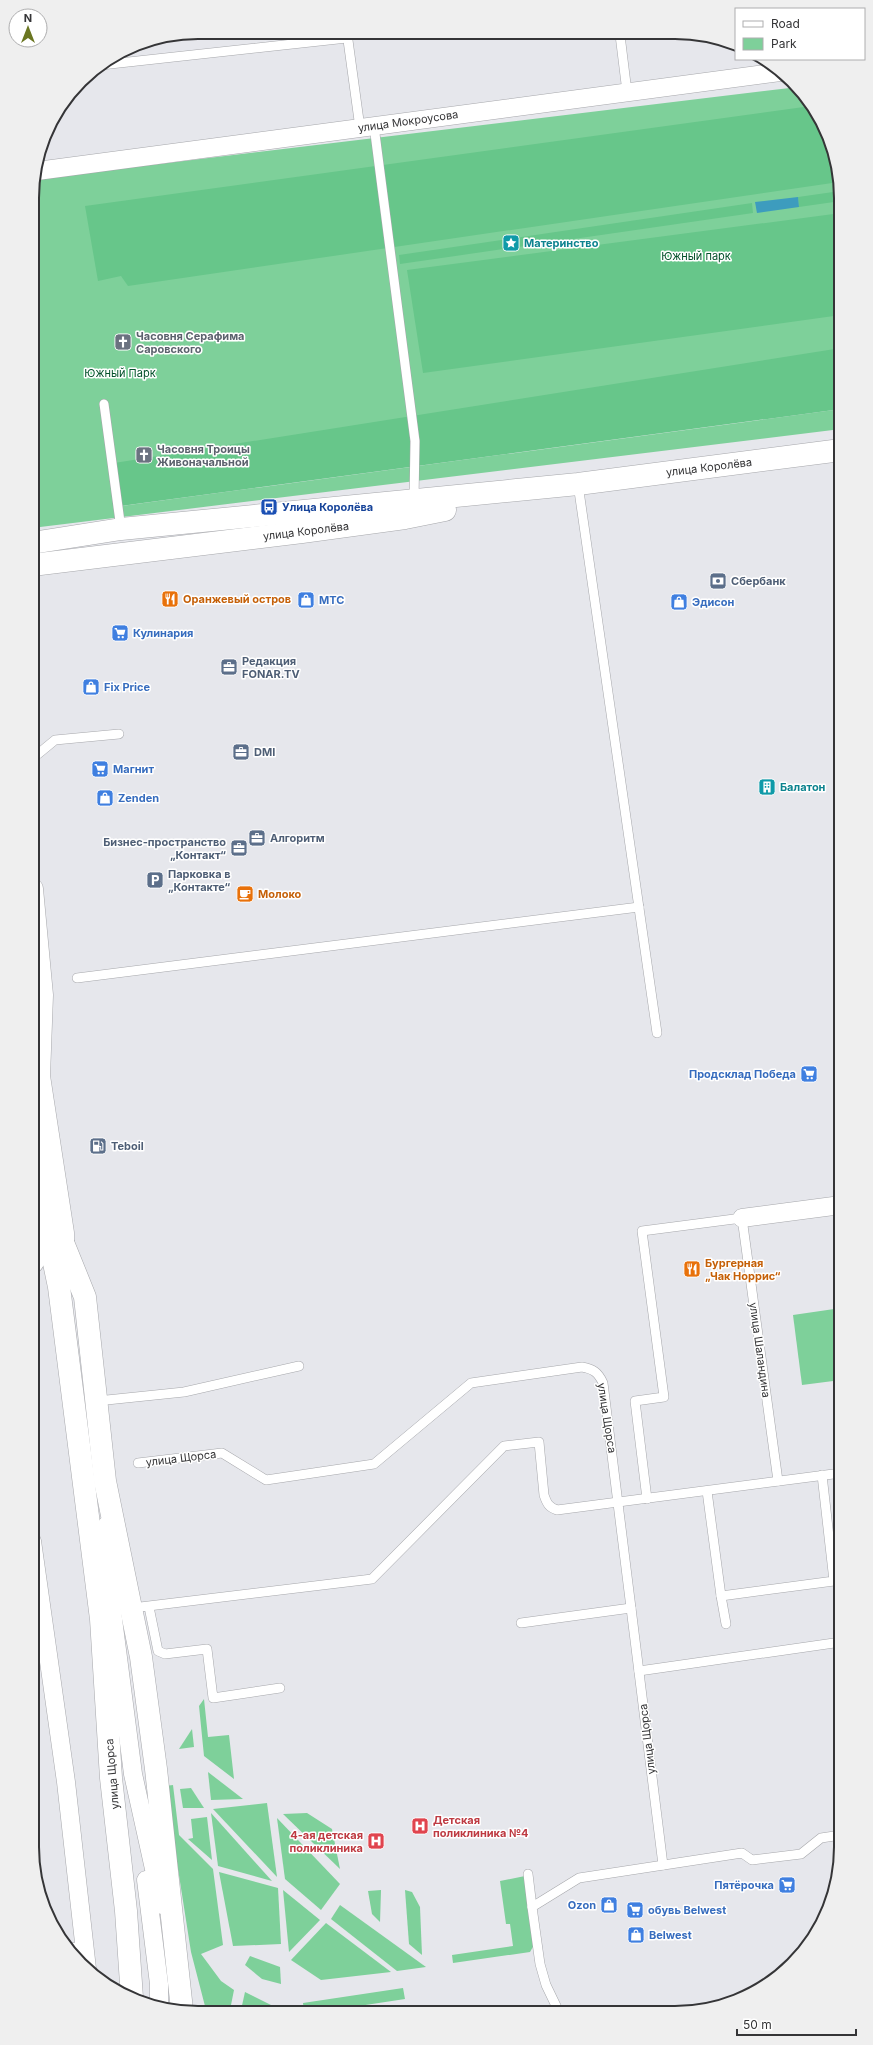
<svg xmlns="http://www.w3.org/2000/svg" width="873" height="2045" viewBox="0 0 873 2045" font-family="Inter,sans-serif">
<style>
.green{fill:#7ed09a}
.forest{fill:#67c68a}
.water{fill:#3d9cbe}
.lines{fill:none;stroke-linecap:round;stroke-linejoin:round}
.service-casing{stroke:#a6a7ab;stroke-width:10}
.minor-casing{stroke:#a6a7ab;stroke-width:19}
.tertiary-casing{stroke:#a6a7ab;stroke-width:23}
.secondary-casing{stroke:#a6a7ab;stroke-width:23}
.service{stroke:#fff;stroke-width:9}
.minor{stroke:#fff;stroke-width:18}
.tertiary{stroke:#fff;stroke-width:22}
.secondary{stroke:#fff;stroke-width:22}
.labels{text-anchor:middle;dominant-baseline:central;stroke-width:3;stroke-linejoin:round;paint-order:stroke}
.street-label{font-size:11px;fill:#353537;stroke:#fff}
.culture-label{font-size:11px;font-weight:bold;fill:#0d838f;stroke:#fff;text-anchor:start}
.park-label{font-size:11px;fill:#04512b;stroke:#fff}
.worship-label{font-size:11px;font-weight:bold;fill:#5b616d;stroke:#fff;text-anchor:start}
.transit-label{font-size:11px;font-weight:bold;fill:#164399;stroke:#fff;text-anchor:start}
.service-label{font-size:11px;font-weight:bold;fill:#4e5e75;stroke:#fff;text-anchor:start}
.food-label{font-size:11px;font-weight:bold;fill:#c56008;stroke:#fff;text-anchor:start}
.shop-label{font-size:11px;font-weight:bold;fill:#366cbe;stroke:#fff;text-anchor:start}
.health-label{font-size:11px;font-weight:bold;fill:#be3a42;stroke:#fff;text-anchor:start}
.rim{fill:none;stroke:#353537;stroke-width:2}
</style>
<rect width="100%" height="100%" fill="#e6e7ec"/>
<!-- green -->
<g class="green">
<polygon points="798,87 819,115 835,155 841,198 841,382 114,507 841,409 841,429 32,528 32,187 35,179"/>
<polygon points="841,1308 841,1380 802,1385 793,1315"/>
<polygon points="204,1699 208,1737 229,1735 234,1779 204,1756 199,1706"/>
<polygon points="192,1729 194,1747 179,1749"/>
<polygon points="208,1772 243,1799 211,1800"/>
<polygon points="173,1785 179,1835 213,1869 223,1945 201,1954 221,1981 234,1990 230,2010 206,2010 191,1952 165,1786"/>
<polygon points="191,1788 204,1808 183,1808 180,1789"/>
<polygon points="267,1803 277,1877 213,1809"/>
<polygon points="211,1813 272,1881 218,1866"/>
<polygon points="307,1813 332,1829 340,1869 283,1814"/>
<polygon points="207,1817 212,1860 188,1839 193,1838 191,1819"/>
<polygon points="277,1818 340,1884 321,1910 285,1879"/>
<polygon points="219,1872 278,1888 281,1944 233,1946"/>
<polygon points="525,1876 534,1945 530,1952 453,1963 452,1955 513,1946 510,1924 506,1924 500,1881"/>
<polygon points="283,1890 320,1920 289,1952"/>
<polygon points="381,1890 380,1922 372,1914 368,1891"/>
<polygon points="405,1890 412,1892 420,1907 422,1955 409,1944"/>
<polygon points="340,1905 426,1967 397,1971 331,1919"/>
<polygon points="326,1923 391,1972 321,1980 291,1960"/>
<polygon points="250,1956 280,1967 281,1984 262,1979 245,1965"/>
<polygon points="403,1988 405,1999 326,2011 304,2011 303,2003"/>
<polygon points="245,1992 281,2010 241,2010"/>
</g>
<!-- forest -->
<g class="forest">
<path d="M811,106C828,128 835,155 839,182L128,286L121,276L98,281L85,206Z"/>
<polygon points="840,191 841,201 799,207 798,197"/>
<polygon points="752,203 753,213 400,264 399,255"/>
<polygon points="841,213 841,315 423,373 407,270"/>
<polygon points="841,348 841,409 113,507 108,464"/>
</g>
<!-- water -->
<polygon class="water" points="798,197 799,207 757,213 755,202"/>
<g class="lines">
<!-- service casing -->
<g class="service-casing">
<g id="service">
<polyline points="347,33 360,128"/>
<polyline points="620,35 627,92"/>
<polyline points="101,65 347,38"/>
<polyline points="374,126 415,441 414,500"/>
<polyline points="104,404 121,529"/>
<polyline points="578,484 657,1033"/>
<polyline points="32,756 38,754 55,740 119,734"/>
<polyline points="77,978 639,907"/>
<polyline points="97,1401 184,1392 299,1366"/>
<path d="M138,1463L222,1453L266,1480L374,1464L471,1383L582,1367C593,1369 598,1372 603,1383L663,1865"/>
<polyline points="707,1491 721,1596 834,1581 822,1475"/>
<polyline points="647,1499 635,1401 664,1397 642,1231 742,1218 778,1481"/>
<polyline points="721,1596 726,1624"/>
<polyline points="149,1607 158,1651 165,1654 207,1649 213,1698 280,1688"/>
<path d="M132,1608L372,1579L504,1446L539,1442L544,1495C547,1504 549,1507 557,1510L841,1473"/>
<polyline points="521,1623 631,1608"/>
<polyline points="639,1671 841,1642"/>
<polyline points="528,1874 532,1907"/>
<polyline points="68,1948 84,1946"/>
<polyline points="559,2012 546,1985 540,1964 532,1907 579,1878 742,1853 752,1860 801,1854 821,1838 841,1835"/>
</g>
</g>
<!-- minor casing -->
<g class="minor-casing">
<g id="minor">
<polyline points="37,171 780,72"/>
<polyline points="742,1218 841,1205"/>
<polyline points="107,1525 109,1588 133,1774 162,1905"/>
<polyline points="32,1541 66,1782 87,1969"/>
<polyline points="146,1880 159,1984 159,2008"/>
</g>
</g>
<!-- tertiary casing -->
<g class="tertiary-casing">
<g id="tertiary">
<polyline points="32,543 121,529 578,484 841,450"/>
<polyline points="32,565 302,532 405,518 445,510"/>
</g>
</g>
<!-- secondary casing -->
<g class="secondary-casing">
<g id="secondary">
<polyline points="32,889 42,995 39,1076 63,1233 63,1256"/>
<polyline points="32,1157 59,1287 101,1619 111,1778 126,1911 132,1998"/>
<polyline points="64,1245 85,1297 105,1481 141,1657 156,1769 182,2010"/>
<polyline points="32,1263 44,1246 48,1232"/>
</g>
</g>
<!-- service -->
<use href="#service" class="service"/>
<!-- minor -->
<use href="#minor" class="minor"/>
<!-- tertiary -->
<use href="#tertiary" class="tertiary"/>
<!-- secondary -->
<use href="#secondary" class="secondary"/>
</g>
<!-- icons -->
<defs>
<g id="sight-square" transform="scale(0.9)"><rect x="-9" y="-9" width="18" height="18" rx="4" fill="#0f9aa8" stroke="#fff"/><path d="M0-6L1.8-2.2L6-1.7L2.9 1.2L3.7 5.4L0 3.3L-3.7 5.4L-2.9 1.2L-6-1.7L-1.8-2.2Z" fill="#fff"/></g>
<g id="church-square" transform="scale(0.9)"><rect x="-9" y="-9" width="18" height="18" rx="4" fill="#6b7280" stroke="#fff"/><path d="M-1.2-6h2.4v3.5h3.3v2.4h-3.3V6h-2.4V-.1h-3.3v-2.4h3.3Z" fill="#fff"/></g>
<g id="bus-square" transform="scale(0.9)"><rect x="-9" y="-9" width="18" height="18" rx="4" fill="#1a4fb4" stroke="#fff"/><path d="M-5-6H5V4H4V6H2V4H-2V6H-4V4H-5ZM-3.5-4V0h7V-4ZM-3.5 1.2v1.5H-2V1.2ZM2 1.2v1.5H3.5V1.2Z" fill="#fff"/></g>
<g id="bank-square" transform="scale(0.9)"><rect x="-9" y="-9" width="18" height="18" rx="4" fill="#5c6f8a" stroke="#fff"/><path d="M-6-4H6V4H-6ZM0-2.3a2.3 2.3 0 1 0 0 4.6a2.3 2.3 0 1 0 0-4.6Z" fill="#fff"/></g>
<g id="restaurant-square" transform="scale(0.9)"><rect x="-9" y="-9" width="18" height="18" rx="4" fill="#e8710a" stroke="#fff"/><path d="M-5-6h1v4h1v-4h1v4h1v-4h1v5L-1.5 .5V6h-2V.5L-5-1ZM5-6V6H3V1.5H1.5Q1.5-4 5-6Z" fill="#fff"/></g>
<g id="shop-square" transform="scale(0.9)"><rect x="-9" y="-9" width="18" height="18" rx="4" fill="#3f7fe0" stroke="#fff"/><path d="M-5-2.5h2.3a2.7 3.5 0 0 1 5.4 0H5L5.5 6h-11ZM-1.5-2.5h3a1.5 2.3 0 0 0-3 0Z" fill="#fff"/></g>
<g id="supermarket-square" transform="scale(0.9)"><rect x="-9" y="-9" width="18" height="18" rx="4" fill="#3f7fe0" stroke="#fff"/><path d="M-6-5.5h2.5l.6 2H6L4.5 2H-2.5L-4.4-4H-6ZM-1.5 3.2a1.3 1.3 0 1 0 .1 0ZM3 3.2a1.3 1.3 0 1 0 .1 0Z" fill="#fff"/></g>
<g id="office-square" transform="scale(0.9)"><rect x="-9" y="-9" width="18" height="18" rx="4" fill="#5c6f8a" stroke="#fff"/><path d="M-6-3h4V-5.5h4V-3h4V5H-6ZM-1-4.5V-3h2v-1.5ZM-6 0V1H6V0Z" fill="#fff"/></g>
<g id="building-square" transform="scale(0.9)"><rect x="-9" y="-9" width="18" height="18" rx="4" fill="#0f9aa8" stroke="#fff"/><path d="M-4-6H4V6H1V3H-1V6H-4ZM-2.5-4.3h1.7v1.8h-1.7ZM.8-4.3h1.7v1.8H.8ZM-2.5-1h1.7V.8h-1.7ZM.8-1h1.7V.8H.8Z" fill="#fff"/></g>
<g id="parking-square" transform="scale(0.9)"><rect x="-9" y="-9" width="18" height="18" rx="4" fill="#5c6f8a" stroke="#fff"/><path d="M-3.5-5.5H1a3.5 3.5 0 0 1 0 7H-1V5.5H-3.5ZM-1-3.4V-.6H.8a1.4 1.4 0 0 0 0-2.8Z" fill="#fff"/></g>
<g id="cafe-square" transform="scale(0.9)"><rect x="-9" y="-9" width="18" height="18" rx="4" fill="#e8710a" stroke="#fff"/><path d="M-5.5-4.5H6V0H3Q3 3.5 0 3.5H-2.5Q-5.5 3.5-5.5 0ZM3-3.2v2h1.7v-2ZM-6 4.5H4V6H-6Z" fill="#fff"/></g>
<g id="fuel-square" transform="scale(0.9)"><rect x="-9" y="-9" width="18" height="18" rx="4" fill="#5c6f8a" stroke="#fff"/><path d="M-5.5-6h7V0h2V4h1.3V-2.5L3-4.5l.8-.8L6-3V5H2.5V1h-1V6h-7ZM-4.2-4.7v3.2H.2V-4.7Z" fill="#fff"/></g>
<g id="hospital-square" transform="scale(0.9)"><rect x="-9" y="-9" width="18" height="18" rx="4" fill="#e0444e" stroke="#fff"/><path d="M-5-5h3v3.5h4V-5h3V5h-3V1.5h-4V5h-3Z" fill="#fff"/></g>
</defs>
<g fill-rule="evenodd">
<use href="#sight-square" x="511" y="243"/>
<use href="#church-square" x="123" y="342"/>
<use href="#church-square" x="144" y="455"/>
<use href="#bus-square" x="269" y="507"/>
<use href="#bank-square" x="718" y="581"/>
<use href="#restaurant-square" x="170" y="599"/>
<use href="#shop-square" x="306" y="600"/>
<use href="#shop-square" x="679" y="602"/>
<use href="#supermarket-square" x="120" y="633"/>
<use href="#office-square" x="229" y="667"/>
<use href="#shop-square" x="91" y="687"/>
<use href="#office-square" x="241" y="752"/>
<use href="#supermarket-square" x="100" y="769"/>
<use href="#building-square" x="767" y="787"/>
<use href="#shop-square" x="105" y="798"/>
<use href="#office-square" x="257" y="838"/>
<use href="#office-square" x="239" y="848"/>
<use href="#parking-square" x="155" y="880"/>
<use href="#cafe-square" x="245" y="894"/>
<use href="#supermarket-square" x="809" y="1074"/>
<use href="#fuel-square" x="98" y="1146"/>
<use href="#restaurant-square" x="692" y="1269"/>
<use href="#hospital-square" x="420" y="1826"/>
<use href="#hospital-square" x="376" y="1841"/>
<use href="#supermarket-square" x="787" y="1885"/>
<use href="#shop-square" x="609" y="1905"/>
<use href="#supermarket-square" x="635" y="1910"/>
<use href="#shop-square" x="636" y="1935"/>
</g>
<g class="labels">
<!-- street labels -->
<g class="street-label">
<text transform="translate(408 121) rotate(-8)">улица Мокроусова</text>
<text transform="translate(709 467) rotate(-7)">улица Королёва</text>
<text transform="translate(306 531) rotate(-7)">улица Королёва</text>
<text transform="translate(760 1350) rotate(82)">улица Шаландина</text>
<text transform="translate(607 1418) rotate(81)">улица Щорса</text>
<text transform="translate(181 1458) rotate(-7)">улица Щорса</text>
<text transform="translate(647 1739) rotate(-97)">улица Щорса</text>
<text transform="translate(112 1774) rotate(-95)">улица Щорса</text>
</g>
<!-- culture labels -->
<g class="culture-label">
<text x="524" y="243">Материнство</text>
<text x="780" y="787">Балатон</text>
</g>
<!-- park labels -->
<g class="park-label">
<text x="696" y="256">Южный парк</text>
<text x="120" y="373">Южный Парк</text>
</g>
<!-- worship labels -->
<g class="worship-label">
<text x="136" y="336">Часовня Серафима<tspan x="136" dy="13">Саровского</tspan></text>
<text x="157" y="449">Часовня Троицы<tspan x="157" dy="13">Живоначальной</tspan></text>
</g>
<!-- transit labels -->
<g class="transit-label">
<text x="282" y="507">Улица Королёва</text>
</g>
<!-- service labels -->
<g class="service-label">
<text x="731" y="581">Сбербанк</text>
<text x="242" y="661">Редакция<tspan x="242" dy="13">FONAR.TV</tspan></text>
<text x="254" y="752">DMI</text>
<text x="270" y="838">Алгоритм</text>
<text x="226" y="842" text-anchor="end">Бизнес-пространство<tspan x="226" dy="13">„Контакт“</tspan></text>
<text x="168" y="874">Парковка в<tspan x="168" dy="13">„Контакте“</tspan></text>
<text x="111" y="1146">Teboil</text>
</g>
<!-- food labels -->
<g class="food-label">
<text x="183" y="599">Оранжевый остров</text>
<text x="258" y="894">Молоко</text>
<text x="705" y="1263">Бургерная<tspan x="705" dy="13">„Чак Норрис“</tspan></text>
</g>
<!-- shop labels -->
<g class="shop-label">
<text x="319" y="600">МТС</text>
<text x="692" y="602">Эдисон</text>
<text x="133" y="633">Кулинария</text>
<text x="104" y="687">Fix Price</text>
<text x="113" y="769">Магнит</text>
<text x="118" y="798">Zenden</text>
<text x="796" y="1074" text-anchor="end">Продсклад Победа</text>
<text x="774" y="1885" text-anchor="end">Пятёрочка</text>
<text x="596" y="1905" text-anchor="end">Ozon</text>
<text x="648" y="1910">обувь Belwest</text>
<text x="649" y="1935">Belwest</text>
</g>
<!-- health labels -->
<g class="health-label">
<text x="433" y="1820">Детская<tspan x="433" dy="13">поликлиника №4</tspan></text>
<text x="363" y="1835" text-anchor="end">4-ая детская<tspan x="363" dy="13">поликлиника</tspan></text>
</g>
</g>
<!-- crop -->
<path d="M0 0H873V2045H0ZM198 39H675A159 159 0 0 1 834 198V1847A159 159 0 0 1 675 2006H198A159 159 0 0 1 39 1847V198A159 159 0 0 1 198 39Z" fill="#efefef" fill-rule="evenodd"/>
<path class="rim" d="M198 39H675A159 159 0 0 1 834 198V1847A159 159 0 0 1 675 2006H198A159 159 0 0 1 39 1847V198A159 159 0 0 1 198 39Z"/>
<!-- legend -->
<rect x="735" y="8" width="130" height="52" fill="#ffffff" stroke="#aeaeaf"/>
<rect x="743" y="21" width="20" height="6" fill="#ffffff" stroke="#aeaeaf"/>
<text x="771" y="28" font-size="12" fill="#353537">Road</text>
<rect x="743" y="38" width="20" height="12" fill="#7ed09a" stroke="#aeaeaf"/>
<text x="771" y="48" font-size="12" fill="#353537">Park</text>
<!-- north arrow -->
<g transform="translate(28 28)"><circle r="19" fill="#ffffff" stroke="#aeaeaf"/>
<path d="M0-3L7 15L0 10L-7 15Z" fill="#6a7621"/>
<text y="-6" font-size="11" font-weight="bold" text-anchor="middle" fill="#353537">N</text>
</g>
<!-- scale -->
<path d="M737 2029v6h119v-6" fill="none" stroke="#353537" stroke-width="2"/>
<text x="743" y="2029" font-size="12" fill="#353537" stroke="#ffffff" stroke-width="3" paint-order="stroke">50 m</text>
</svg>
